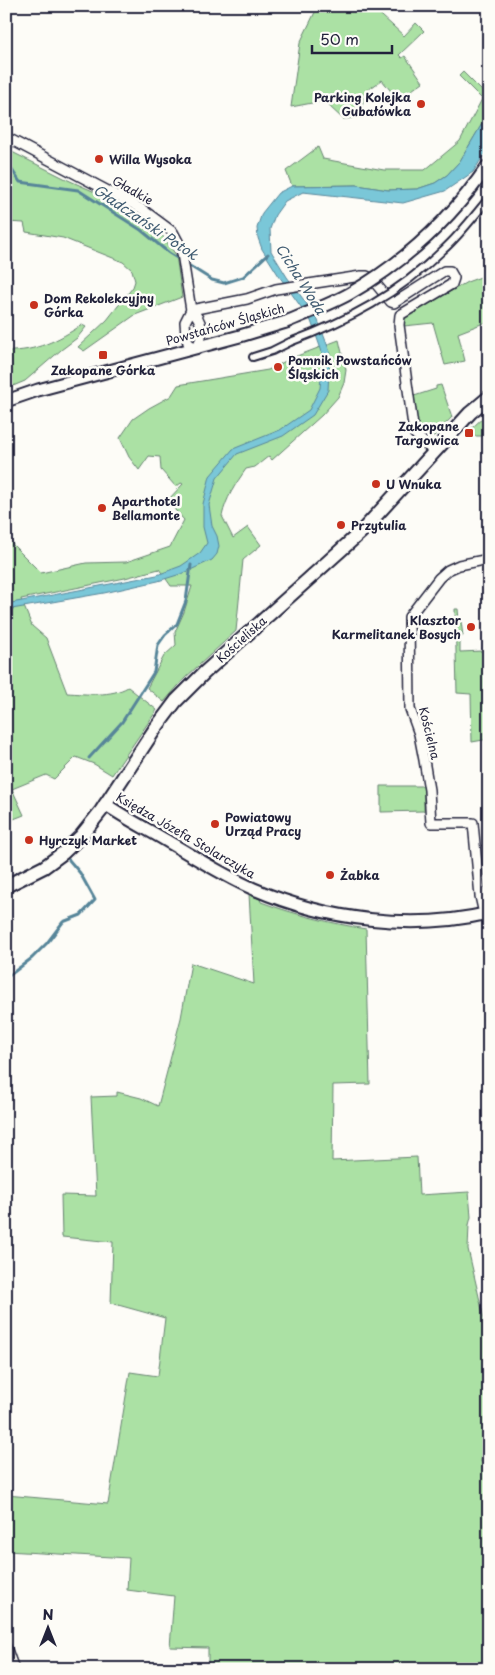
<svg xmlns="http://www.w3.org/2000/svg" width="495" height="1675" viewBox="0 0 495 1675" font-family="'Playpen Sans',sans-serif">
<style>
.green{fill:#abe1a4;stroke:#668270}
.water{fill:#7ac7d8;stroke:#578599}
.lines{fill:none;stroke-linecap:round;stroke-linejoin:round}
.stream{stroke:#578599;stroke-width:3}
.pedestrian-casing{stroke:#22223b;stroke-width:10}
.minor-casing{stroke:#22223b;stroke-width:12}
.tertiary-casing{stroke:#22223b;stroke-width:15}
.secondary-casing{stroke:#22223b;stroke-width:16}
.pedestrian{stroke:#fdfcf7;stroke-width:6}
.minor{stroke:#fdfcf7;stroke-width:9}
.tertiary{stroke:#fdfcf7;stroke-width:11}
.secondary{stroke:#fdfcf7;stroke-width:12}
.pedestrian-bridge-casing{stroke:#22223b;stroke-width:10;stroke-linecap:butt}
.tertiary-bridge-casing{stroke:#22223b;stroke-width:15;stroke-linecap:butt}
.pedestrian-bridge{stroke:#fdfcf7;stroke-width:6}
.tertiary-bridge{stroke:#fdfcf7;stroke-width:11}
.poi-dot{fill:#c8321e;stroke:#fdfcf7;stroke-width:2}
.labels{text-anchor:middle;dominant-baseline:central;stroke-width:5;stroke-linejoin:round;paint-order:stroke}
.poi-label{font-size:12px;font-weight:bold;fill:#22223b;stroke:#fdfcf7;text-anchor:start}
.street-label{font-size:12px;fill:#22223b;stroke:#fdfcf7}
.water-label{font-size:14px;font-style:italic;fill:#415c72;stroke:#fdfcf7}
</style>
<rect width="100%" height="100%" fill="#fdfcf7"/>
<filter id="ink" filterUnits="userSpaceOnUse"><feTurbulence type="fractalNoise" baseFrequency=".02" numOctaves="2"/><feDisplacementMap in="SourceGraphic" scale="10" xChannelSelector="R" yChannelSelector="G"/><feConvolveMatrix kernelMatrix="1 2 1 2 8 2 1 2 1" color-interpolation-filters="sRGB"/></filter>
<g filter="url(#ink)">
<!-- green -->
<g class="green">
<path d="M318,6H371L404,36L416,23L424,31L399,55L402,58L405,56L423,82L398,100L382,80L365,92C361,109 363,119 343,119L330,107L328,100L291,107L300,43Z"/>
<polygon points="463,72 489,98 489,112 460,161 447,175 435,183 417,189 388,190 357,185 292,186 286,171 318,147 323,159 384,170 425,170 460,141 482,99 459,76"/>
<polygon points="6,149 68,180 113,200 157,228 176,255 182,297 135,315 84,351 78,347 107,320 133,287 135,281 132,270 123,262 63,238 26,232 24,223 6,222"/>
<polygon points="489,274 489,321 458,333 465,361 445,365 433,323 404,326 404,318 467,282"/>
<path d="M82,325L86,327L77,338L61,350L25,381L6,389V351C36,352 58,340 82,325Z"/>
<path d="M339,340L346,370L344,383L338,397L322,415L272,460L269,456L255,467L246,469C235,485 226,498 222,516L233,538L248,527L261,545L243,560L236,631L185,678L164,702L147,688L164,656L176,645L175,632L184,612L192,586H171L159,569L125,578L21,599L32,626L46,638L67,693C87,694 111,697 128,687L157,710L112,775L94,764L76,757L54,779L46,775L12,789L24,815L6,822V530L13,545L41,573L86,563L126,562L170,547L184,520L167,501L183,484L181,483L176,487L161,470L160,457L149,456L139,470L129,457L120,438L133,419L149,408L171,396L178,385L268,370L275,367L276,369H281L280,364L289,359Z"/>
<path d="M441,385L452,417L434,436C412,434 414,414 411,397L436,389V386Z"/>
<polygon points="489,412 489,436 469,436 474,431 472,428"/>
<polygon points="455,609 458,609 459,621 461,621 463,636 460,637 460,652 483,651 484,664 489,664 489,739 472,742 471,694 457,693"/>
<polygon points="381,786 424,786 424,811 381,812"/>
<path d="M249,894L260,899L261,902C296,915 330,923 366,929L370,1084L333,1085L332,1161L417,1157L419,1195L469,1192L471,1217L469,1225L468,1249L489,1340V1411L483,1439L481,1462L489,1461V1669H208V1648L170,1647L174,1596L127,1590L129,1558L6,1551V1495L108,1504L130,1372L158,1376L165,1318L111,1303L113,1242L62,1237L61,1195L96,1196L91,1097L117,1096V1092L141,1098L158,1106L181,1018L191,963L254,984Z"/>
</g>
<!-- water -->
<polygon class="water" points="489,112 489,147 473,172 445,191 403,203 303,192 285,201 275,215 270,229 271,251 287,277 317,318 330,352 328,390 313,415 283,436 237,454 217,478 209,505 212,526 217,536 219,546 217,554 212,560 184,573 158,581 104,593 6,610 6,604 157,575 181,566 200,553 207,543 203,527 203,504 210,476 233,449 280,430 309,410 320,388 323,355 311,321 279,276 262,249 258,238 257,228 262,213 278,193 292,186 357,185 388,190 417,189 435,183 447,175 460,161"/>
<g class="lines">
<!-- stream -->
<g class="stream">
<polyline points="6,169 12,170 20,182 78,190 141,230 169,253 212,280 224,283 243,277 268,254"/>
<polyline points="89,758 122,722 154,672 158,645 165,635 177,624 186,601 191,565"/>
<polyline points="6,978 32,958 47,943 63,922 81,915 95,900 80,873 69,860"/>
</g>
<!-- pedestrian casing -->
<g class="pedestrian-casing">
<polyline id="pedestrian" points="253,357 272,351 290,342"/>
</g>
<!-- minor casing -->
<g class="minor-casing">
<g id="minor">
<path d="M6,137L142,209L173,232L181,247L191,310L185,322L186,335L188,343L196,348C205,335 203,320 191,310"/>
<polyline points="191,310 247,299 276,289 361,276 367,276 371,278 391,302 394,303 444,271 450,271 454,278 452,284 400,315 399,325 414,433 433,451"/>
<polyline points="484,914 480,896 473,823 431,823 429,790 424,760 419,734 410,709 409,617 439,578 448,570 459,565 489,559"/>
<polyline points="6,1647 14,1669"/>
</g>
</g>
<!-- tertiary casing -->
<g class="tertiary-casing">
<g id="tertiary">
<polyline points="6,401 38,390 240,336 286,322"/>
<path d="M105,804C125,818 147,829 167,841C196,858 224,876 254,889C326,920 412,931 489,913"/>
</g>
</g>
<!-- secondary casing -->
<g class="secondary-casing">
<polyline id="secondary" points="6,886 44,867 63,853 81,836 101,811 155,729 176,701 204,673 361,532 459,425 470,413 489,397"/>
</g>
<!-- pedestrian -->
<use href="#pedestrian" class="pedestrian"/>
<!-- minor -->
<use href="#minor" class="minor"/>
<!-- tertiary -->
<use href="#tertiary" class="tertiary"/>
<!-- secondary -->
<use href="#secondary" class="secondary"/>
<!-- pedestrian-bridge casing -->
<g class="pedestrian-bridge-casing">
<path id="pedestrian-bridge" d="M290,342C349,320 398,294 443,250C460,235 474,216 489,198"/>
</g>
<!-- tertiary-bridge casing -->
<g class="tertiary-bridge-casing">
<path id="tertiary-bridge" d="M286,322C307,313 329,305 349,294C405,262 453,217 489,164"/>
</g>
<!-- pedestrian-bridge -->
<use href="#pedestrian-bridge" class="pedestrian-bridge"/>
<!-- tertiary-bridge -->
<use href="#tertiary-bridge" class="tertiary-bridge"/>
</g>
</g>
<!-- markers -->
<g class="poi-dot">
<circle cx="421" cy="104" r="5"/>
<circle cx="99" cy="159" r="5"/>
<circle cx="34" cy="305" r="5"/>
<rect x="98" y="350" width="10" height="10" rx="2.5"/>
<circle cx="278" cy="367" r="5"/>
<rect x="464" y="428" width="10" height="10" rx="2.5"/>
<circle cx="376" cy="484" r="5"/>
<circle cx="102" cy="508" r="5"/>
<circle cx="341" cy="525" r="5"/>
<circle cx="471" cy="627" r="5"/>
<circle cx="215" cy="824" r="5"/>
<circle cx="29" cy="840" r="5"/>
<circle cx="330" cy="875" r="5"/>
</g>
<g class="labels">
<!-- poi labels -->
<g class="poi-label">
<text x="411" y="97" text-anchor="end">Parking Kolejka<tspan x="411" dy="14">Gubałówka</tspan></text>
<text x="109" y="159">Willa Wysoka</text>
<text x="44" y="298">Dom Rekolekcyjny<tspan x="44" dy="14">Górka</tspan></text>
<text x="288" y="360">Pomnik Powstańców<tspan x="288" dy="14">Śląskich</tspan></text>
<text x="103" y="370" text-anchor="middle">Zakopane Górka</text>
<text x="459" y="426" text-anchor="end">Zakopane<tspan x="459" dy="14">Targowica</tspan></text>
<text x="386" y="484">U Wnuka</text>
<text x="112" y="501">Aparthotel<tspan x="112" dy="14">Bellamonte</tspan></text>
<text x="351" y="525">Przytulia</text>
<text x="461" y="620" text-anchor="end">Klasztor<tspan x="461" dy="14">Karmelitanek Bosych</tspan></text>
<text x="225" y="817">Powiatowy<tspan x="225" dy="14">Urząd Pracy</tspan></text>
<text x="39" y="840">Hyrczyk Market</text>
<text x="340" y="875">Żabka</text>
</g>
<!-- street labels -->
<g class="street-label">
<text transform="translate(133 190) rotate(30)">Gładkie</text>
<text transform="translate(225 324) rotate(-16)">Powstańców Śląskich</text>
<text transform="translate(241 639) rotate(-42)">Kościeliska</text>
<text transform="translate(430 733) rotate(76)">Kościelna</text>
<text transform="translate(186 835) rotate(30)">Księdza Józefa Stolarczyka</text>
</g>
<!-- water labels -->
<g class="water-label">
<text transform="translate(146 222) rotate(34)">Gładczański Potok</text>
<text transform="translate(301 279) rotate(58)">Cicha Woda</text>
</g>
</g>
<!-- margin -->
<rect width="495" height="1675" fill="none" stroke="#fdfcf7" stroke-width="25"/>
<rect x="12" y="12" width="470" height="1650" fill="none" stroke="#22223b" stroke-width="2" filter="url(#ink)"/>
<!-- north arrow -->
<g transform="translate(48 1628)" stroke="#fdfcf7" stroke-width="4" paint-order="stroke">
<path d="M0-4L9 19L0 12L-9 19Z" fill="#22223b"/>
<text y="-8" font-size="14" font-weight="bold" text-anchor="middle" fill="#22223b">N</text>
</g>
<!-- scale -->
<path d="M312 45v8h80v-8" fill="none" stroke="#22223b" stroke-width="2.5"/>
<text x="320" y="45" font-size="15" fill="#22223b" stroke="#fdfcf7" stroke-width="4" paint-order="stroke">50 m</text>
</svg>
